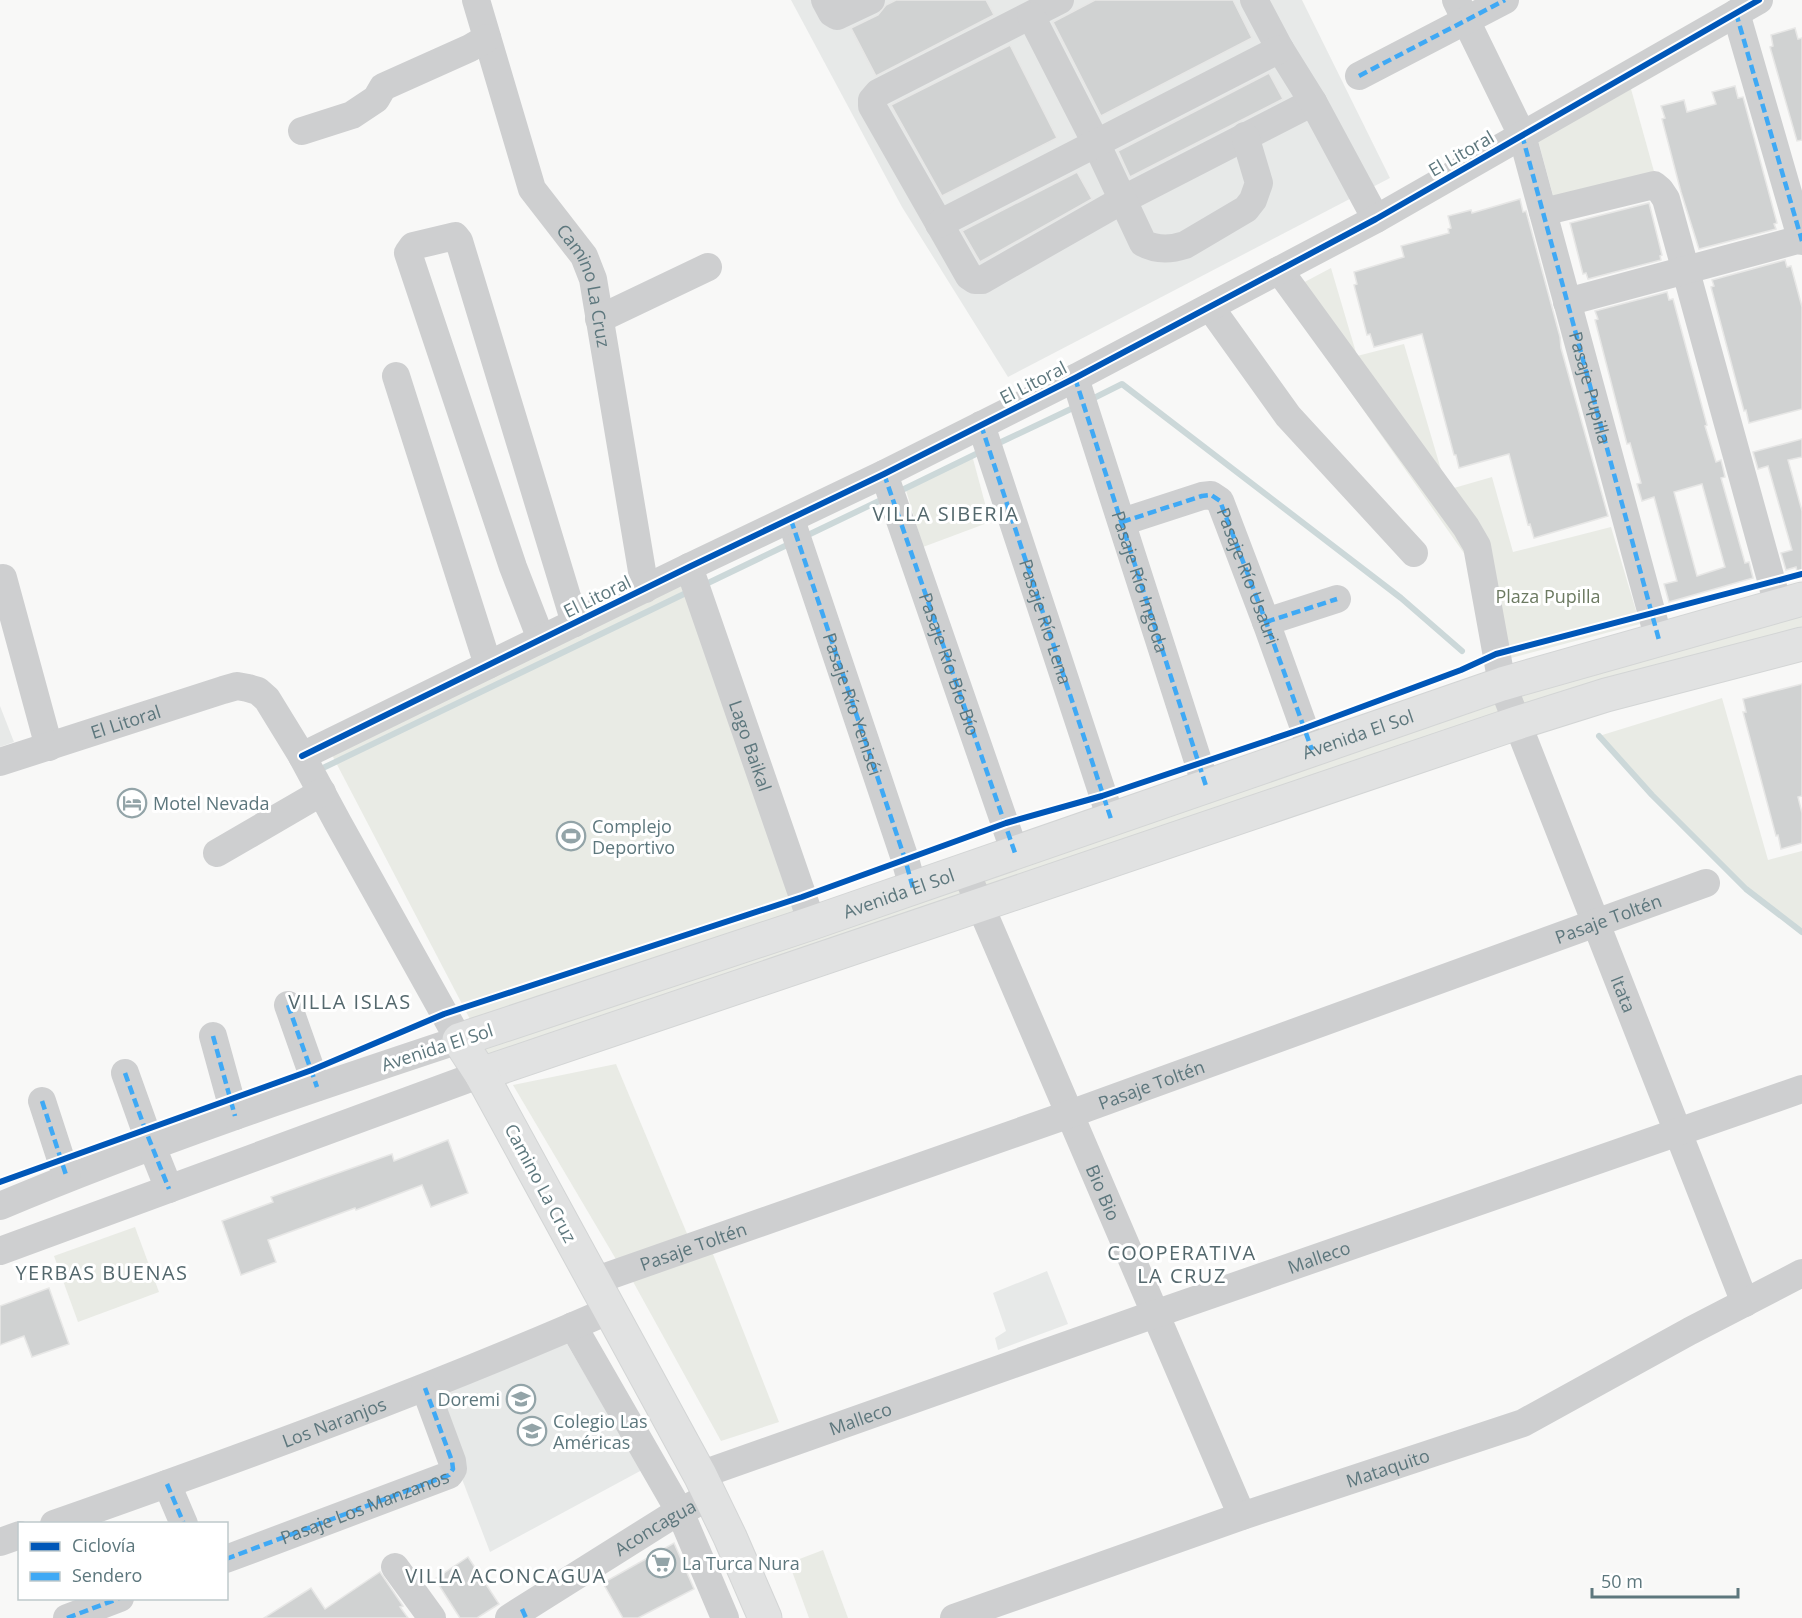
<svg xmlns="http://www.w3.org/2000/svg" width="1802" height="1618" viewBox="0 0 1802 1618" font-family="'Open Sans',sans-serif">
<style>
.built{fill:#e7e9e8}
.green{fill:#e9ebe5}
.lines{fill:none;stroke-linecap:round;stroke-linejoin:round}
.stream{stroke:#ccd8d9;stroke-width:6}
.building{fill:#d0d2d2;stroke:#e7e7e6;stroke-width:1.5;fill-rule:evenodd}
.major-casing{stroke:#d3d5d5;stroke-width:35}
.minor{stroke:#cecfd0;stroke-width:28}
.major{stroke:#e1e2e2;stroke-width:33}
.quiet{stroke:#3fa9f5;stroke-width:4.5;stroke-dasharray:9 4.5;stroke-linecap:butt}
.cycleway-casing{stroke:#fff;stroke-width:10}
.cycleway{stroke:#0057b8;stroke-width:6}
.labels{text-anchor:middle;dominant-baseline:central;stroke-width:6;stroke-linejoin:round;paint-order:stroke}
.street-label{font-size:18px;fill:#5d777d;stroke:#fff}
.park-label{font-size:18px;fill:#6c7a61;stroke:#fff}
.poi-label{font-size:18px;fill:#5d777d;stroke:#fff;text-anchor:start}
.neighbourhood-label{font-size:20px;letter-spacing:1.5px;fill:#54686d;stroke:#fff}
</style>
<rect width="100%" height="100%" fill="#f8f8f7"/>
<!-- built -->
<g class="built">
<polygon points="791,0 1302,0 1390,178 1008,377 902,207"/>
<polygon points="0,706 14,742 0,747"/>
<polygon points="1047,1271 1068,1324 998,1350 995,1338 1006,1331 993,1293"/>
<polygon points="564,1339 642,1470 490,1552 429,1393"/>
</g>
<!-- green -->
<g class="green">
<polygon points="1631,89 1655,175 1554,199 1538,140"/>
<polygon points="1331,268 1357,356 1404,344 1447,490 1492,477 1513,552 1611,527 1640,624 1511,658 1482,579 1282,294"/>
<polygon points="972,455 990,522 923,547 905,487"/>
<polygon points="679,577 797,918 473,1025 332,755"/>
<polygon points="1802,601 1802,634 491,1065 482,1045 1016,860"/>
<polygon points="1722,698 1768,860 1802,851 1802,932 1746,889 1652,795 1599,736"/>
<polygon points="616,1064 688,1236 617,1261 513,1085"/>
<polygon points="135,1227 159,1292 78,1322 54,1256"/>
<polygon points="711,1249 779,1422 721,1441 631,1278"/>
<polygon points="823,1550 848,1618 809,1618 789,1563"/>
</g>
<g class="lines">
<!-- stream -->
<g class="stream">
<polyline points="1094,398 1122,384 1401,598 1462,651"/>
<polyline points="999,443 1073,408"/>
<polyline points="902,490 978,453"/>
<polyline points="808,535 881,500"/>
<polyline points="706,584 787,545"/>
<polyline points="1599,736 1652,795 1746,889 1802,932"/>
<polyline points="325,767 686,593"/>
</g>
</g>
<!-- building -->
<g class="building">
<polygon points="896,0 986,0 994,15 876,76 851,28 878,15 886,5"/>
<polygon points="1095,0 1233,0 1252,38 1101,116 1053,22"/>
<polygon points="1795,28 1798,39 1802,38 1802,140 1797,141 1770,47 1773,46 1771,35"/>
<polygon points="1010,45 1057,138 942,196 891,105"/>
<polygon points="1269,73 1283,99 1130,177 1118,151"/>
<polygon points="1735,86 1738,98 1743,97 1777,223 1774,224 1776,229 1699,249 1681,192 1662,119 1665,118 1661,106 1684,100 1687,112 1716,104 1712,92"/>
<polygon points="1077,172 1092,199 980,262 962,231"/>
<polygon points="1520,199 1523,212 1526,211 1560,337 1561,348 1608,516 1534,538 1530,524 1528,525 1509,454 1459,468 1456,455 1454,455 1422,334 1374,347 1370,334 1367,335 1354,285 1357,284 1354,272 1404,257 1401,246 1449,233 1448,229 1451,228 1448,216 1471,210 1472,213"/>
<polygon points="1649,203 1662,255 1660,256 1661,260 1588,279 1586,273 1583,274 1570,223"/>
<polygon points="1785,260 1787,267 1791,266 1802,307 1802,409 1749,423 1746,410 1744,411 1711,287 1714,286 1712,280"/>
<path d="M1667,292L1669,300L1673,299L1707,425L1705,426L1716,462L1721,460L1725,477L1721,478L1745,563L1749,562L1753,578L1669,602L1664,584L1677,581L1654,497L1642,501L1637,484L1641,483L1630,443L1627,444L1595,320L1598,319L1595,311ZM1702,484L1725,567L1697,576L1674,492Z"/>
<polygon points="1802,439 1802,457 1788,460 1802,511 1802,570 1797,571 1796,567 1786,570 1781,553 1792,550 1768,466 1758,469 1753,452"/>
<polygon points="1802,684 1802,796 1798,797 1802,813 1802,843 1781,849 1778,835 1776,836 1743,712 1746,712 1743,699"/>
<polygon points="448,1140 468,1193 431,1207 422,1185 356,1210 355,1208 268,1240 276,1262 241,1275 222,1221 273,1202 271,1197 321,1179 392,1154 394,1161"/>
<polygon points="49,1288 69,1344 32,1357 24,1336 0,1345 0,1306"/>
<polygon points="674,1543 694,1589 638,1618 623,1618 603,1583"/>
<polygon points="468,1557 499,1604 477,1618 460,1618 435,1579"/>
<polygon points="380,1572 403,1606 400,1607 408,1618 264,1618 311,1588 325,1609"/>
</g>
<g class="lines">
<!-- major casing -->
<g class="major-casing">
<g id="major">
<polyline points="481,1074 1517,723 1606,695 1802,644"/>
<path id="s17" d="M765,1618L730,1537L700,1475L481,1074L459,1040L812,923L1502,684L1802,599"/>
</g>
</g>
<!-- minor -->
<g class="minor">
<path id="s1" d="M476,0L532,189L584,256L593,279L645,589"/>
<polyline points="825,0 832,13 837,16 871,0"/>
<polyline points="1060,0 878,93 872,100 872,106 969,276 975,280 982,280 1124,199 1313,102"/>
<polyline points="1254,0 1280,49 1313,102 1376,219"/>
<path id="s2" d="M1456,0L1522,135L1659,640"/>
<polyline points="1736,13 1802,241"/>
<path d="M1031,16L1096,143L1143,243C1156,250 1170,250 1185,245L1246,209L1253,200L1259,183L1245,136"/>
<polyline points="1359,76 1505,0"/>
<polyline points="302,131 352,115 376,99 383,87 470,48 487,38"/>
<polyline points="1543,212 1654,185 1660,190 1666,199 1778,605"/>
<polyline points="939,224 1280,49"/>
<path id="s3" d="M1279,270L1466,527L1477,546L1502,684L1745,1303"/>
<polyline points="1567,302 1801,239"/>
<polyline points="1210,307 1288,416 1414,553"/>
<polyline points="599,319 708,267"/>
<polyline points="396,376 488,665"/>
<path id="s4" d="M1075,378L1206,786"/>
<path id="s5" d="M981,425L1111,819"/>
<polyline points="884,474 1015,853"/>
<path id="s6" d="M791,520L905,859L913,888"/>
<path id="s7" d="M1122,522L1202,496L1211,495L1220,501L1266,622L1312,750"/>
<path id="s8" d="M689,567L812,923"/>
<polyline points="3,578 49,747"/>
<polyline points="1266,622 1337,599"/>
<polyline points="541,639 513,567 408,253 413,246 455,236 459,241 575,623"/>
<polyline points="302,756 689,567 884,474 1075,378 1376,219 1759,0"/>
<path id="s9" d="M0,762L223,690L237,686L248,688L258,691L267,699L302,756L338,823L459,1040C305,1091 150,1143 0,1206"/>
<polyline points="217,853 322,792"/>
<path id="s10" d="M965,870L1242,1516"/>
<polyline points="288,1005 317,1087"/>
<polyline points="213,1036 235,1116"/>
<polyline points="125,1073 145,1129 169,1189"/>
<polyline points="42,1101 67,1178"/>
<polyline points="0,1251 481,1074"/>
<path id="s11" d="M594,1281L1070,1114L1706,883"/>
<polyline points="573,1326 680,1512 725,1618"/>
<path id="s12" d="M700,1475L1155,1314L1802,1089"/>
<polyline points="167,1484 184,1524"/>
<path id="s13" d="M54,1524C241,1458 428,1390 610,1310"/>
<polyline points="0,1542 20,1535"/>
<path id="s14" d="M226,1559L449,1475L453,1469L452,1461L425,1388"/>
<polyline points="395,1567 432,1618"/>
<polyline points="67,1618 120,1598"/>
<path id="s15" d="M509,1618L668,1518L697,1503"/>
<path id="s16" d="M954,1618L1242,1516L1523,1423L1690,1331L1802,1273"/>
</g>
<!-- major -->
<use href="#major" class="major"/>
<!-- quiet -->
<g class="quiet">
<polyline points="1736,13 1802,241"/>
<polyline points="1359,76 1505,0"/>
<polyline points="1522,135 1659,640"/>
<polyline points="1075,378 1206,786"/>
<polyline points="981,425 1111,819"/>
<path id="s18" d="M884,474L1015,853"/>
<polyline points="791,520 905,859 913,888"/>
<polyline points="1122,522 1202,496 1211,495 1220,501 1266,622 1312,750"/>
<polyline points="1266,622 1337,599"/>
<polyline points="288,1005 317,1087"/>
<polyline points="213,1036 235,1116"/>
<polyline points="125,1073 145,1129 169,1189"/>
<polyline points="42,1101 67,1178"/>
<polyline points="167,1484 184,1524"/>
<polyline points="226,1559 449,1475 453,1469 452,1461 425,1388"/>
<polyline points="522,1609 526,1618"/>
<polyline points="67,1618 120,1598"/>
</g>
<!-- cycleway casing -->
<g class="cycleway-casing">
<g id="cycleway">
<polyline points="302,756 689,567 884,474 1075,378 1376,219 1759,0"/>
<polyline points="0,1182 312,1070 444,1014 802,897 1006,823 1102,796 1305,728 1461,670 1496,654 1802,574"/>
</g>
</g>
<!-- cycleway -->
<use href="#cycleway" class="cycleway"/>
</g>
<!-- icons -->
<defs>
<g id="hotel-ring" transform="scale(1.5)"><circle r="9.5" fill="#fff" stroke="#93a4a8" stroke-width="1.5"/><path d="M-6-4.5h1.5V1H6V5H4.5V3h-9V5H-6ZM-4 0a1.8 1.8 0 1 1 3.6 0ZM.5 0V-2.5h3Q6-2.5 6 0Z" fill="#93a4a8"/></g>
<g id="stadium-ring" transform="scale(1.5)"><circle r="9.5" fill="#fff" stroke="#93a4a8" stroke-width="1.5"/><path d="M0-5a6.5 5 0 1 0 0 10a6.5 5 0 1 0 0-10ZM-3.5-1.8h7v3.6h-7Z" fill="#93a4a8"/></g>
<g id="school-ring" transform="scale(1.5)"><circle r="9.5" fill="#fff" stroke="#93a4a8" stroke-width="1.5"/><path d="M0-5L7-2L0 1L-7-2ZM-4 1L0 2.5L4 1V4Q0 6-4 4Z" fill="#93a4a8"/></g>
<g id="supermarket-ring" transform="scale(1.5)"><circle r="9.5" fill="#fff" stroke="#93a4a8" stroke-width="1.5"/><path d="M-6-5.5h2.5l.6 2H6L4.5 2H-2.5L-4.4-4H-6ZM-1.5 3.2a1.3 1.3 0 1 0 .1 0ZM3 3.2a1.3 1.3 0 1 0 .1 0Z" fill="#93a4a8"/></g>
</defs>
<g fill-rule="evenodd">
<use href="#hotel-ring" x="132" y="803"/>
<use href="#stadium-ring" x="571" y="836"/>
<use href="#school-ring" x="521" y="1399"/>
<use href="#school-ring" x="532" y="1431"/>
<use href="#supermarket-ring" x="661" y="1563"/>
</g>
<g class="labels">
<!-- street labels -->
<g class="street-label">
<text transform="translate(1461 153) rotate(-30)">El Litoral</text>
<text stroke="none"><textPath href="#s1" startOffset="310">Camino La Cruz</textPath></text>
<text transform="translate(1033 382) rotate(-27)">El Litoral</text>
<text stroke="none"><textPath href="#s2" startOffset="412">Pasaje Pupilla</textPath></text>
<text stroke="none"><textPath href="#s7" startOffset="184">Pasaje Río Usauri</textPath></text>
<text stroke="none"><textPath href="#s4" startOffset="214">Pasaje Río Ingoda</textPath></text>
<text transform="translate(597 596) rotate(-26)">El Litoral</text>
<text stroke="none"><textPath href="#s5" startOffset="207">Pasaje Río Lena</textPath></text>
<text stroke="none"><textPath href="#s18" startOffset="201">Pasaje Río Bío-Bío</textPath></text>
<text stroke="none"><textPath href="#s6" startOffset="194">Pasaje Río Yeniséi</textPath></text>
<text stroke="none"><textPath href="#s9" startOffset="132">El Litoral</textPath></text>
<text stroke="none"><textPath href="#s17" startOffset="1604">Avenida El Sol</textPath></text>
<text stroke="none"><textPath href="#s8" startOffset="189">Lago Baikal</textPath></text>
<text stroke="none"><textPath href="#s17" startOffset="1118">Avenida El Sol</textPath></text>
<text stroke="none"><textPath href="#s11" startOffset="1077">Pasaje Toltén</textPath></text>
<text stroke="none"><textPath href="#s3" startOffset="813">Itata</textPath></text>
<text transform="translate(437 1047) rotate(-18)">Avenida El Sol</text>
<text stroke="none"><textPath href="#s11" startOffset="591">Pasaje Toltén</textPath></text>
<text transform="translate(541 1183) rotate(62)">Camino La Cruz</text>
<text stroke="none"><textPath href="#s10" startOffset="351">Bio Bio</textPath></text>
<text stroke="none"><textPath href="#s11" startOffset="105">Pasaje Toltén</textPath></text>
<text stroke="none"><textPath href="#s12" startOffset="656">Malleco</textPath></text>
<text stroke="none"><textPath href="#s12" startOffset="170">Malleco</textPath></text>
<text stroke="none"><textPath href="#s13" startOffset="298">Los Naranjos</textPath></text>
<text stroke="none"><textPath href="#s16" startOffset="459">Mataquito</textPath></text>
<text stroke="none"><textPath href="#s14" startOffset="148">Pasaje Los Manzanos</textPath></text>
<text stroke="none"><textPath href="#s15" startOffset="172">Aconcagua</textPath></text>
</g>
<!-- park labels -->
<g class="park-label">
<text x="1548" y="596">Plaza Pupilla</text>
</g>
<!-- poi labels -->
<g class="poi-label">
<text x="153" y="803">Motel Nevada</text>
<text x="592" y="826">Complejo<tspan x="592" dy="21">Deportivo</tspan></text>
<text x="500" y="1399" text-anchor="end">Doremi</text>
<text x="553" y="1421">Colegio Las<tspan x="553" dy="21">Américas</tspan></text>
<text x="682" y="1563">La Turca Nura</text>
</g>
<!-- neighbourhood labels -->
<g class="neighbourhood-label">
<text x="946" y="513">VILLA SIBERIA</text>
<text x="350" y="1001">VILLA ISLAS</text>
<text x="1182" y="1252">COOPERATIVA<tspan x="1182" dy="23">LA CRUZ</tspan></text>
<text x="102" y="1272">YERBAS BUENAS</text>
<text x="506" y="1575">VILLA ACONCAGUA</text>
</g>
</g>
<!-- legend -->
<rect x="18" y="1522" width="210" height="78" fill="#ffffff" stroke="#bec9cb" stroke-width="1.5"/>
<rect x="30" y="1542" width="30" height="9" fill="#0057b8" stroke="#bec9cb" stroke-width="1.5"/>
<text x="72" y="1552" font-size="18" fill="#5d777d">Ciclovía</text>
<rect x="30" y="1572" width="30" height="9" fill="#3fa9f5" stroke="#bec9cb" stroke-width="1.5"/>
<text x="72" y="1582" font-size="18" fill="#5d777d">Sendero</text>
<!-- scale -->
<path d="M1592 1588v9h146v-9" fill="none" stroke="#5d777d" stroke-width="3"/>
<text x="1601" y="1588" font-size="18" fill="#5d777d" stroke="#ffffff" stroke-width="4.5" paint-order="stroke">50 m</text>
</svg>
